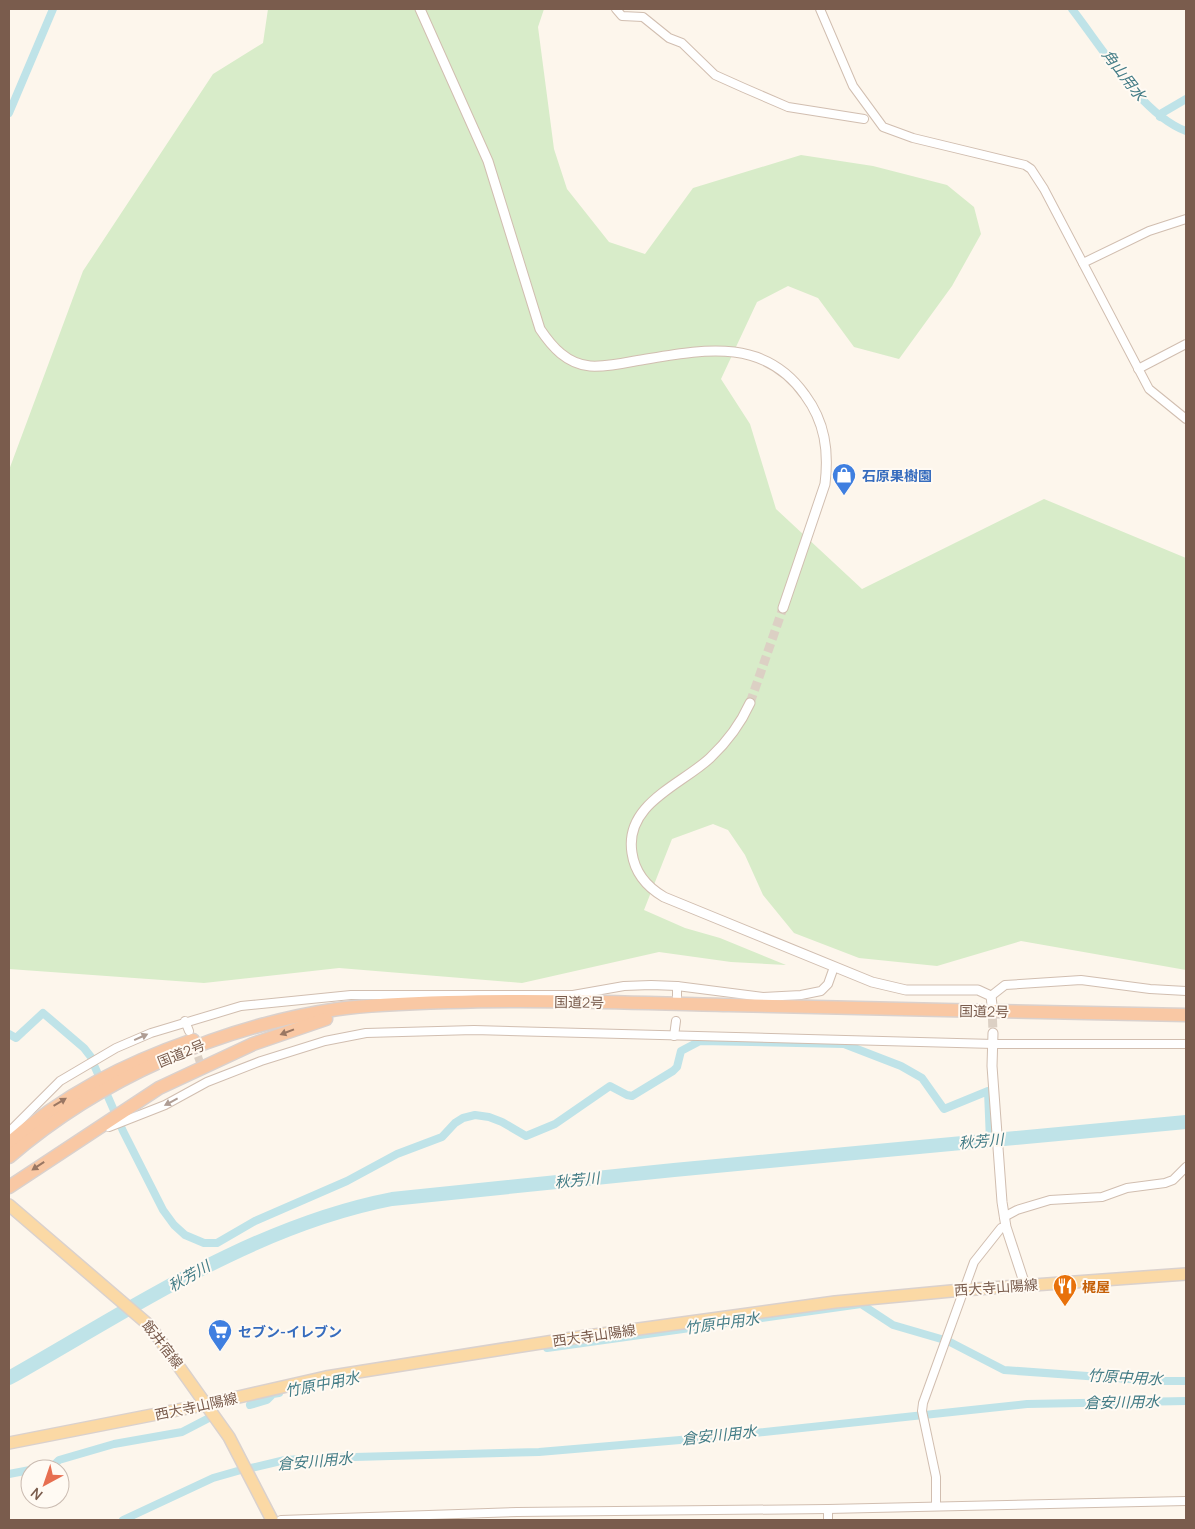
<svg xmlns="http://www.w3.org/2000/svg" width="1195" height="1529" viewBox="0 0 1195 1529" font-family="Manrope,'Noto Sans JP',sans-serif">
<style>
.green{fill:#d8ecc9}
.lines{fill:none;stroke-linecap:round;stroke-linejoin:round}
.canal{stroke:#bfe3e8;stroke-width:8}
.river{stroke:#bfe3e8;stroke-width:14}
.minor-tunnel{stroke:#dcd0c4;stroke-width:8;stroke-dasharray:8 4;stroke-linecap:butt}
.tertiary-tunnel{stroke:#dcd0c4;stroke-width:9;stroke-dasharray:9 4.5;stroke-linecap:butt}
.minor-casing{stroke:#d1beb0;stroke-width:10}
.tertiary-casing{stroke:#d1beb0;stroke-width:11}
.primary-casing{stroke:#dad1cd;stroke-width:14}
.trunk-casing{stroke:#dad1cd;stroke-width:15}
.minor{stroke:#fff;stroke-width:8}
.tertiary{stroke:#fff;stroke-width:9}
.primary{stroke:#fbd9a5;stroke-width:11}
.trunk{stroke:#f9c8a4;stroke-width:12}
.oneway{fill:#9a7763}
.oneway2{fill:#af9d94}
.labels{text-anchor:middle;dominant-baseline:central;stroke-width:4;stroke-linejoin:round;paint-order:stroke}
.shop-label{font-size:14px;font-weight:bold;fill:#366cbe;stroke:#fffaf3;text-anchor:start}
.street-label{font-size:14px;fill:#7a5c4d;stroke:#fffaf3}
.food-label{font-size:14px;font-weight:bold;fill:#c56008;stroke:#fffaf3;text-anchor:start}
.water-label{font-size:15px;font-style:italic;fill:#437c86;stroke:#fffaf3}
</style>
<rect width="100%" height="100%" fill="#fdf6ec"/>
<!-- green -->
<polygon class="green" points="268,9 544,9 538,27 554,149 567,189 609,242 645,254 693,188 801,155 873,166 947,185 974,207 981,234 952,286 899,359 854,347 818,298 788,286 757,302 721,379 750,424 776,509 862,589 1044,499 1186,558 1186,970 1021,941 937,966 859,958 794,933 763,895 745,855 728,830 713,824 672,839 644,910 685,928 720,938 786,965 731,962 659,952 522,983 339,968 204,983 9,969 9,470 83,271 213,74 263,43"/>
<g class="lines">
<!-- canal -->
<g class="canal">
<path d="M1072,9C1101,46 1142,115 1186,131"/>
<polyline points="9,113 53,9"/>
<polyline points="1160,117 1162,113 1186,99"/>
<polyline points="9,1034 16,1038 43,1013 84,1048 91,1057"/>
<polyline points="94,1065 123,1131 163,1210 174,1225 185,1235 204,1243 217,1243 255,1221 347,1181 397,1154 442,1137 455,1123 463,1118 475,1115 489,1117 502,1122 526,1136 555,1124 610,1086 627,1095 632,1096 673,1071 677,1067 681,1051 700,1041 844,1044 901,1066 922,1078 944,1109 988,1091 990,1141"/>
<polyline points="547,1348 861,1304 893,1325 948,1341 1004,1370 1156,1381 1186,1381"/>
<polyline points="303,1388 340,1380"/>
<polyline points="250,1405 267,1400 273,1394 279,1393"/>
<polyline points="251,1468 285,1460 318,1458 539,1452 727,1436 1027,1404 1186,1401"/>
<polyline points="37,1469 52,1467 59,1460 114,1444 182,1432 209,1418"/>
<polyline points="9,1474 30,1470"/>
<polyline points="123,1520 213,1478 241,1470"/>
</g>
<!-- river -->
<path class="river" d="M9,1378C131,1309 253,1226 392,1199L674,1170L1186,1122"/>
<!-- minor-tunnel -->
<polyline class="minor-tunnel" points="194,1045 204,1074"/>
<!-- tertiary-tunnel -->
<g class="tertiary-tunnel">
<polyline points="750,703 783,608"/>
<polyline points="992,1005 993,1033"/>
</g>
<!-- minor casing -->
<g class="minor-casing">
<g id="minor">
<polyline points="616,9 622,16 643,17 669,38 682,43 715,75 744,88 788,107 864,119"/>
<polyline points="820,9 853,86 883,127 913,138 1025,165 1031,169 1044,189 1149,389 1186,419"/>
<polyline points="1083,263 1149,231 1186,219"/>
<polyline points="1138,369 1186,344"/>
<polyline points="677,986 677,997"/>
<polyline points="991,996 1005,985 1081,980 1150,989 1186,991"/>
<polyline points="185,1021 189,1031"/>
<polyline points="674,1036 676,1021"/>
<polyline points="109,1127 165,1105 207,1082 261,1061 325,1041 366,1033 474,1030 994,1044 1186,1044"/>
<polyline points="9,1132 60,1081 116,1048 151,1033 241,1006 351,995 573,995 624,986 651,985 677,986 763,997 801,995 821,991 828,984 834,967"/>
<polyline points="1004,1217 1017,1210 1050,1200 1102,1197 1127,1188 1165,1183 1173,1180 1186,1167"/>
<polyline points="936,1506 936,1477 922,1411 923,1403 974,1262 1001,1228 1006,1227"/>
<polyline points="828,1509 828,1520"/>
<polyline points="281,1520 517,1512 828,1509 1186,1501"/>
</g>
</g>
<!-- tertiary casing -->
<g class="tertiary-casing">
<g id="tertiary">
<path d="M420,9L488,161L540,329C552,347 567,364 590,366C605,367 620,364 635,361C697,351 762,334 805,395C825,422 829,451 825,484L783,608"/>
<path d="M750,703C740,725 727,742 710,758C681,785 624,804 632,853C635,874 647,887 664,897L872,982L906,990H978L991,996L992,1005"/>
<polyline points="993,1033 992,1066 1002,1202 1006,1227 1025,1285"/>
</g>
</g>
<!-- primary casing -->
<g class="primary-casing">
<g id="primary">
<polyline points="9,1205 150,1326 229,1437 272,1520"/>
<polyline points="9,1443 208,1404 326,1377 573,1338 835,1302 962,1290 1186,1274"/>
</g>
</g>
<!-- trunk casing -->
<g class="trunk-casing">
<g id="trunk">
<path d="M9,1143C63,1095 124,1064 193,1040"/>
<path d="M9,1157C101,1078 218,1027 338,1009C375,1004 411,1003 448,1002C541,999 635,1003 729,1005C881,1009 1034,1012 1186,1015"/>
<polyline points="9,1187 159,1088 253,1044 326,1019"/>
</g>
</g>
<!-- minor -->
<use href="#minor" class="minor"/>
<!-- tertiary -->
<use href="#tertiary" class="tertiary"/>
<!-- primary -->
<use href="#primary" class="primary"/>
<!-- trunk -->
<use href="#trunk" class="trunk"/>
</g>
<!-- one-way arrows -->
<defs><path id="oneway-solid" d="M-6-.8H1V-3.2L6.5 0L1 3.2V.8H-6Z" transform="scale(1.25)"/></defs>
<g class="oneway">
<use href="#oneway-solid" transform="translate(287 1032) rotate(159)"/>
<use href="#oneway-solid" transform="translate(60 1102) rotate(-31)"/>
<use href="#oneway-solid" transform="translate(38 1166) rotate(146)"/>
</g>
<g class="oneway2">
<use href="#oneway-solid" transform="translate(141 1037) rotate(-24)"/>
<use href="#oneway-solid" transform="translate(171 1102) rotate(152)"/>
</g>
<!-- icons -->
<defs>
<g id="shop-pin" transform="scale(1.25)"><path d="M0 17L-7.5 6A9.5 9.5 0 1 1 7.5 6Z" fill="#3f7fe0" stroke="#fffaf3"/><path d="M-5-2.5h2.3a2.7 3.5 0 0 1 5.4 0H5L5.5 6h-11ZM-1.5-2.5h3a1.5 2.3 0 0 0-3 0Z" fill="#fff"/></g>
<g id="restaurant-pin" transform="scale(1.25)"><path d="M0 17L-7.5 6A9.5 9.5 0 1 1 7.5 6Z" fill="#e8710a" stroke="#fffaf3"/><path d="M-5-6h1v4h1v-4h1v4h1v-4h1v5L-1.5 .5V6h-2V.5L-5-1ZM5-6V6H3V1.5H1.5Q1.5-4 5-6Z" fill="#fff"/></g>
<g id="supermarket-pin" transform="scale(1.25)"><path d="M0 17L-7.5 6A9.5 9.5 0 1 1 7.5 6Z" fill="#3f7fe0" stroke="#fffaf3"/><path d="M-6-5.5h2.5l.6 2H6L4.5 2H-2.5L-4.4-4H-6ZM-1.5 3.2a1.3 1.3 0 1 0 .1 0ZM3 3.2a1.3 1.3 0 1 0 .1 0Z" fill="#fff"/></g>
</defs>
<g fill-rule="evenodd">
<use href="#shop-pin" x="844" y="475"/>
<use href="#restaurant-pin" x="1065" y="1286"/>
<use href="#supermarket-pin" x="220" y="1331"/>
</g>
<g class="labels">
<!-- shop labels -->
<g class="shop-label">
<text x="862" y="475">石原果樹園</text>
<text x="238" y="1331">セブン-イレブン</text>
</g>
<!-- street labels -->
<g class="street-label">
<text transform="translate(579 1002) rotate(1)">国道2号</text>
<text transform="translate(984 1011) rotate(1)">国道2号</text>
<text transform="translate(181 1053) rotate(-22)">国道2号</text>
<text transform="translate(996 1287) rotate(-4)">西大寺山陽線</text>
<text transform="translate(594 1335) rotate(-8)">西大寺山陽線</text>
<text transform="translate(163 1344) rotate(52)">飯井宿線</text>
<text transform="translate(196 1406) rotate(-12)">西大寺山陽線</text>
</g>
<!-- food labels -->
<g class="food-label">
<text x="1082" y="1286">梶屋</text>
</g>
<!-- water labels -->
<g class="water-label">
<text transform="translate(1124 75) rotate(52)">角山用水</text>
<text transform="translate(981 1141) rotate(-5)">秋芳川</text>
<text transform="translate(577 1180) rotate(-6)">秋芳川</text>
<text transform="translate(189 1276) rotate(-30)">秋芳川</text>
<text transform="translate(722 1323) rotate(-8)">竹原中用水</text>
<text transform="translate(1125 1377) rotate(3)">竹原中用水</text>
<text transform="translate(322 1384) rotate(-11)">竹原中用水</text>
<text transform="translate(1122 1402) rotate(-1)">倉安川用水</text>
<text transform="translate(719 1435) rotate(-6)">倉安川用水</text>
<text transform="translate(315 1461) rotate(-5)">倉安川用水</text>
</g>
</g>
<!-- border -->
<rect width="1195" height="1529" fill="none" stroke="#7a5c4d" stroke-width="20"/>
<!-- north arrow -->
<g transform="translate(45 1484) rotate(220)"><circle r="24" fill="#fffaf3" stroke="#cabbb1"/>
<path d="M0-4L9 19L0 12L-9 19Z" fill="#e76f51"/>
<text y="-8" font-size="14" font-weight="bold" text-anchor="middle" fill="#7a5c4d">N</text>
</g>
</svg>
